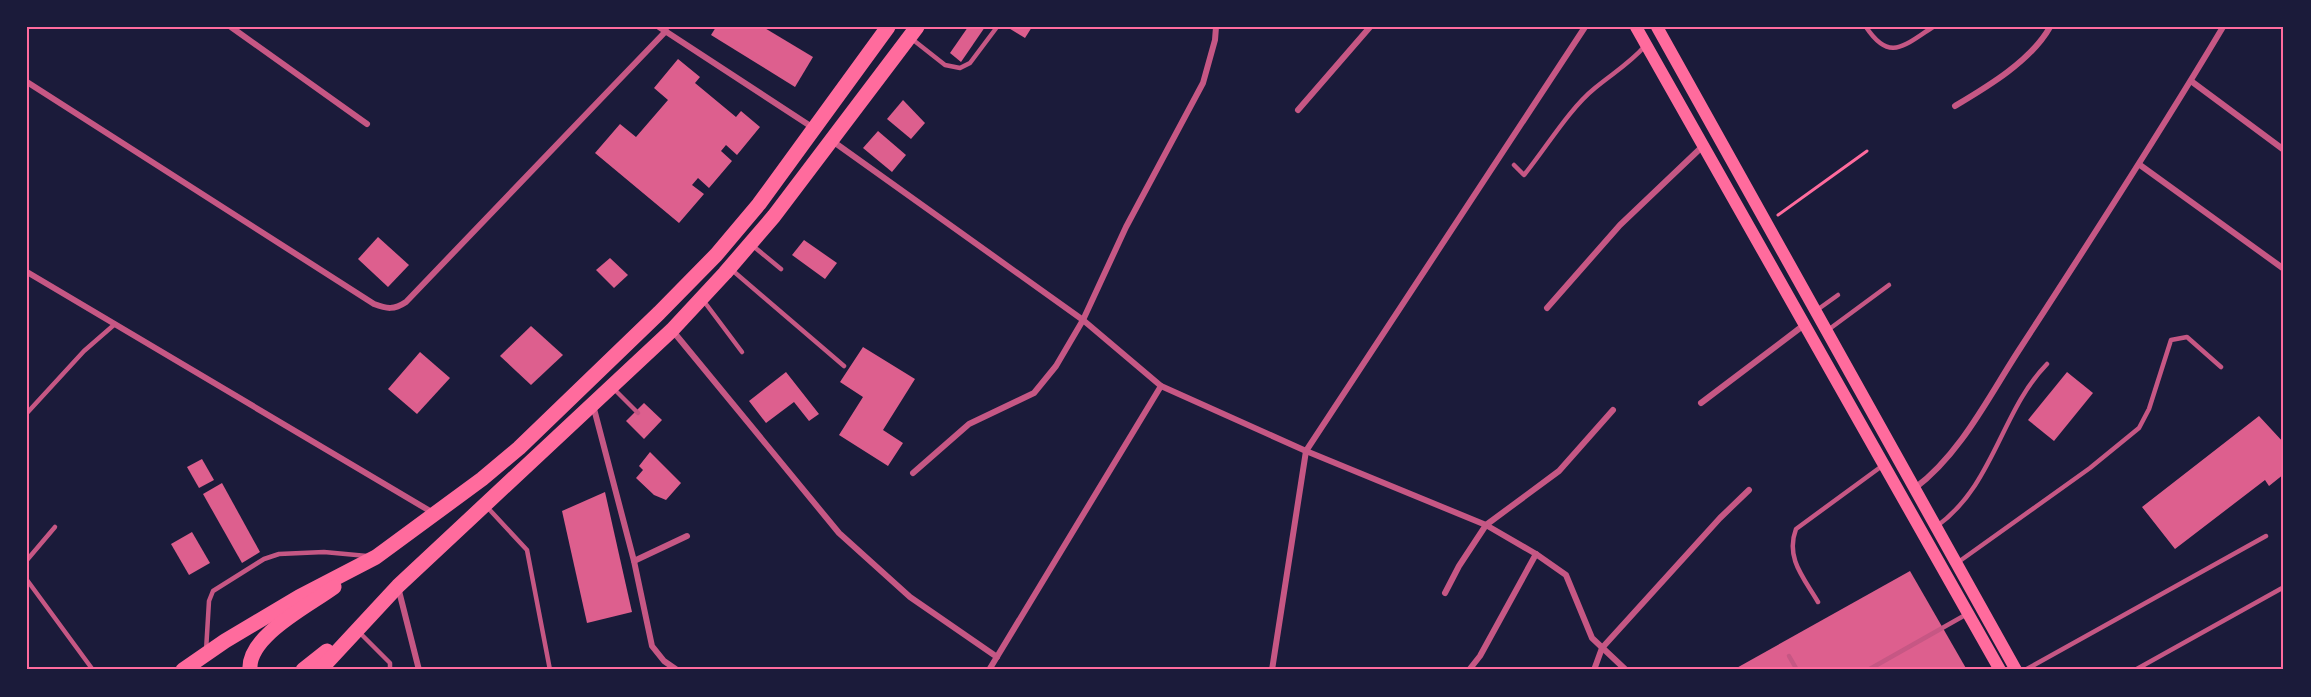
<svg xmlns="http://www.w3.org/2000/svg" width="2311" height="697" viewBox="0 0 2311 697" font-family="Karla,sans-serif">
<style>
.building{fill:#dd5f8e}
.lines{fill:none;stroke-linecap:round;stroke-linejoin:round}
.path{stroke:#ff6b9d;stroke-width:3}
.service{stroke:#c65784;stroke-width:4.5}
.minor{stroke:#c65784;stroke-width:6}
.secondary{stroke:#ff6b9d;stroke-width:12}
.primary{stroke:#ff6b9d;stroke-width:15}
.neatline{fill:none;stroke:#ff6b9d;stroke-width:2}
</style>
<rect width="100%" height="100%" fill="#1b1b3a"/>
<!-- building -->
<g class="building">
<polygon points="716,27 763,27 813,57 795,87 711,35"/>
<polygon points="968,27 985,27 961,62 950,53"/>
<polygon points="1007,27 1032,27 1025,38"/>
<polygon points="678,59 700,77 695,83 736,117 741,111 760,127 737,155 726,145 721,151 732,161 709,188 698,178 692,185 704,194 679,223 595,153 620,124 636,137 668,100 654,88"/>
<polygon points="903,100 925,123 911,139 887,119"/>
<polygon points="878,131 906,155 892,172 863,148"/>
<polygon points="378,237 409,265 388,287 358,259"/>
<polygon points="804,240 837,263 825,279 792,255"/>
<polygon points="610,258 628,275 614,288 596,270"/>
<polygon points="531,326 563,355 531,385 500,356"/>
<polygon points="863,347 915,379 883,430 903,443 888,466 839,435 863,397 840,382"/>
<polygon points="420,352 450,378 417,414 388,389"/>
<polygon points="786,372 819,414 809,421 794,402 766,423 749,401"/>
<polygon points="2067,372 2093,393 2054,441 2028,420"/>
<polygon points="644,403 662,420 644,439 626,421"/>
<polygon points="2259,416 2284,443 2284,474 2269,486 2265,480 2175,549 2142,507"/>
<polygon points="650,452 681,483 666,500 654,495 636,478 643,470 639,466"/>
<polygon points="202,459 214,480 199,488 187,467"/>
<polygon points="222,483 260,552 242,563 203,494"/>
<polygon points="605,492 632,612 587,623 562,511"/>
<polygon points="192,532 210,563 189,575 171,544"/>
<polygon points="1910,571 1967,670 1733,670"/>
</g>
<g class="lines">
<!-- path -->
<polyline class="path" points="1778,215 1867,151"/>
<!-- service -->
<g class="service">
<path d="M1866,27C1890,63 1904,45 1933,27"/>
<polyline points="912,39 945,65 960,68 970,63 997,27"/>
<path d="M1514,165L1524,175C1546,148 1569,109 1595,88C1613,73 1629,64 1645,46"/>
<polyline points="753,246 781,269"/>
<polyline points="732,270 844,366"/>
<polyline points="703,300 742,352"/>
<polyline points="1817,310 1838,295"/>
<polyline points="1828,330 1889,285"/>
<polyline points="614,389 638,413"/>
<polyline points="27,413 84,351 115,324"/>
<polyline points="487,507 527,550 550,670"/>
<path d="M1937,526C1994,485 2001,411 2047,364"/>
<polyline points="27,560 55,527"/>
<polyline points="1957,563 2090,468 2139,428 2149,409 2171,340 2187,337 2221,367"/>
<polyline points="27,580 93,670"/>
<path d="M1818,602C1804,578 1785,558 1796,529L1882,466"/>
<polyline points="358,631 390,663 390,670"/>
<polyline points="206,651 209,601 213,591 264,559 279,554 324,552 367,556"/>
<polyline points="1789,656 1797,670"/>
<polyline points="1868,670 1967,614"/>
<polyline points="2025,670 2266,536"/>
<polyline points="2135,670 2284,587"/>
</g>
<!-- minor -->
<g class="minor">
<polyline points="231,27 367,124"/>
<polyline points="659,27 815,129"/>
<polyline points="2191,81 2284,150"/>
<path d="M27,82L374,304C387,309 394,310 406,302L666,31"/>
<path d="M1955,106C1987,87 2031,61 2050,27"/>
<polyline points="1298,110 1370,27"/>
<polyline points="831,140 1083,320 1161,386 1306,451 1486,525 1536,554 1566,575 1592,638 1626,670"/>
<polyline points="2140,165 2284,269"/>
<polyline points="27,272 435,514"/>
<polyline points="1547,308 1620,225 1704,145"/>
<polyline points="672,330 839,533 910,597 997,657"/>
<polyline points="1701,403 1804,325"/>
<polyline points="593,405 634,561 652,646 664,661 677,670"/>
<polyline points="913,473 969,424 1034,393 1056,366 1083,320 1126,227 1203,83 1215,40 1216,27"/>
<path d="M1915,488C1961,454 1990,394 2021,347C2090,241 2158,136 2223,27"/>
<polyline points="634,561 687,536"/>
<polyline points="398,587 419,670"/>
<polyline points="1445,593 1459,566 1486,525 1559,471 1613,410"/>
<polyline points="989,670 1161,386"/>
<polyline points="1272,670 1306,451 1585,27"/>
<polyline points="1469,670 1480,656 1536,554"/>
<polyline points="1594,670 1602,648 1720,518 1749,490"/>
</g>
<!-- secondary -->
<g class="secondary">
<polyline points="1636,27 2000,670"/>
<polyline points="1657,27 2016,670"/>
</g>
<!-- primary -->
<g class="primary">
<polyline points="183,670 225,641 299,597 376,557 482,479 519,448 659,313 716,255 759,204 888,27"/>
<path d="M250,670C247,636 310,605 334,587"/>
<polyline points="303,670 327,651"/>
<polyline points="320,670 398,586 672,330 725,273 774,216 917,27"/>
</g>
</g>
<!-- border -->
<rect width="2311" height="697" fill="none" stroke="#1b1b3a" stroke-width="57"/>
<rect x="28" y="28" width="2254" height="640" class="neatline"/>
</svg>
